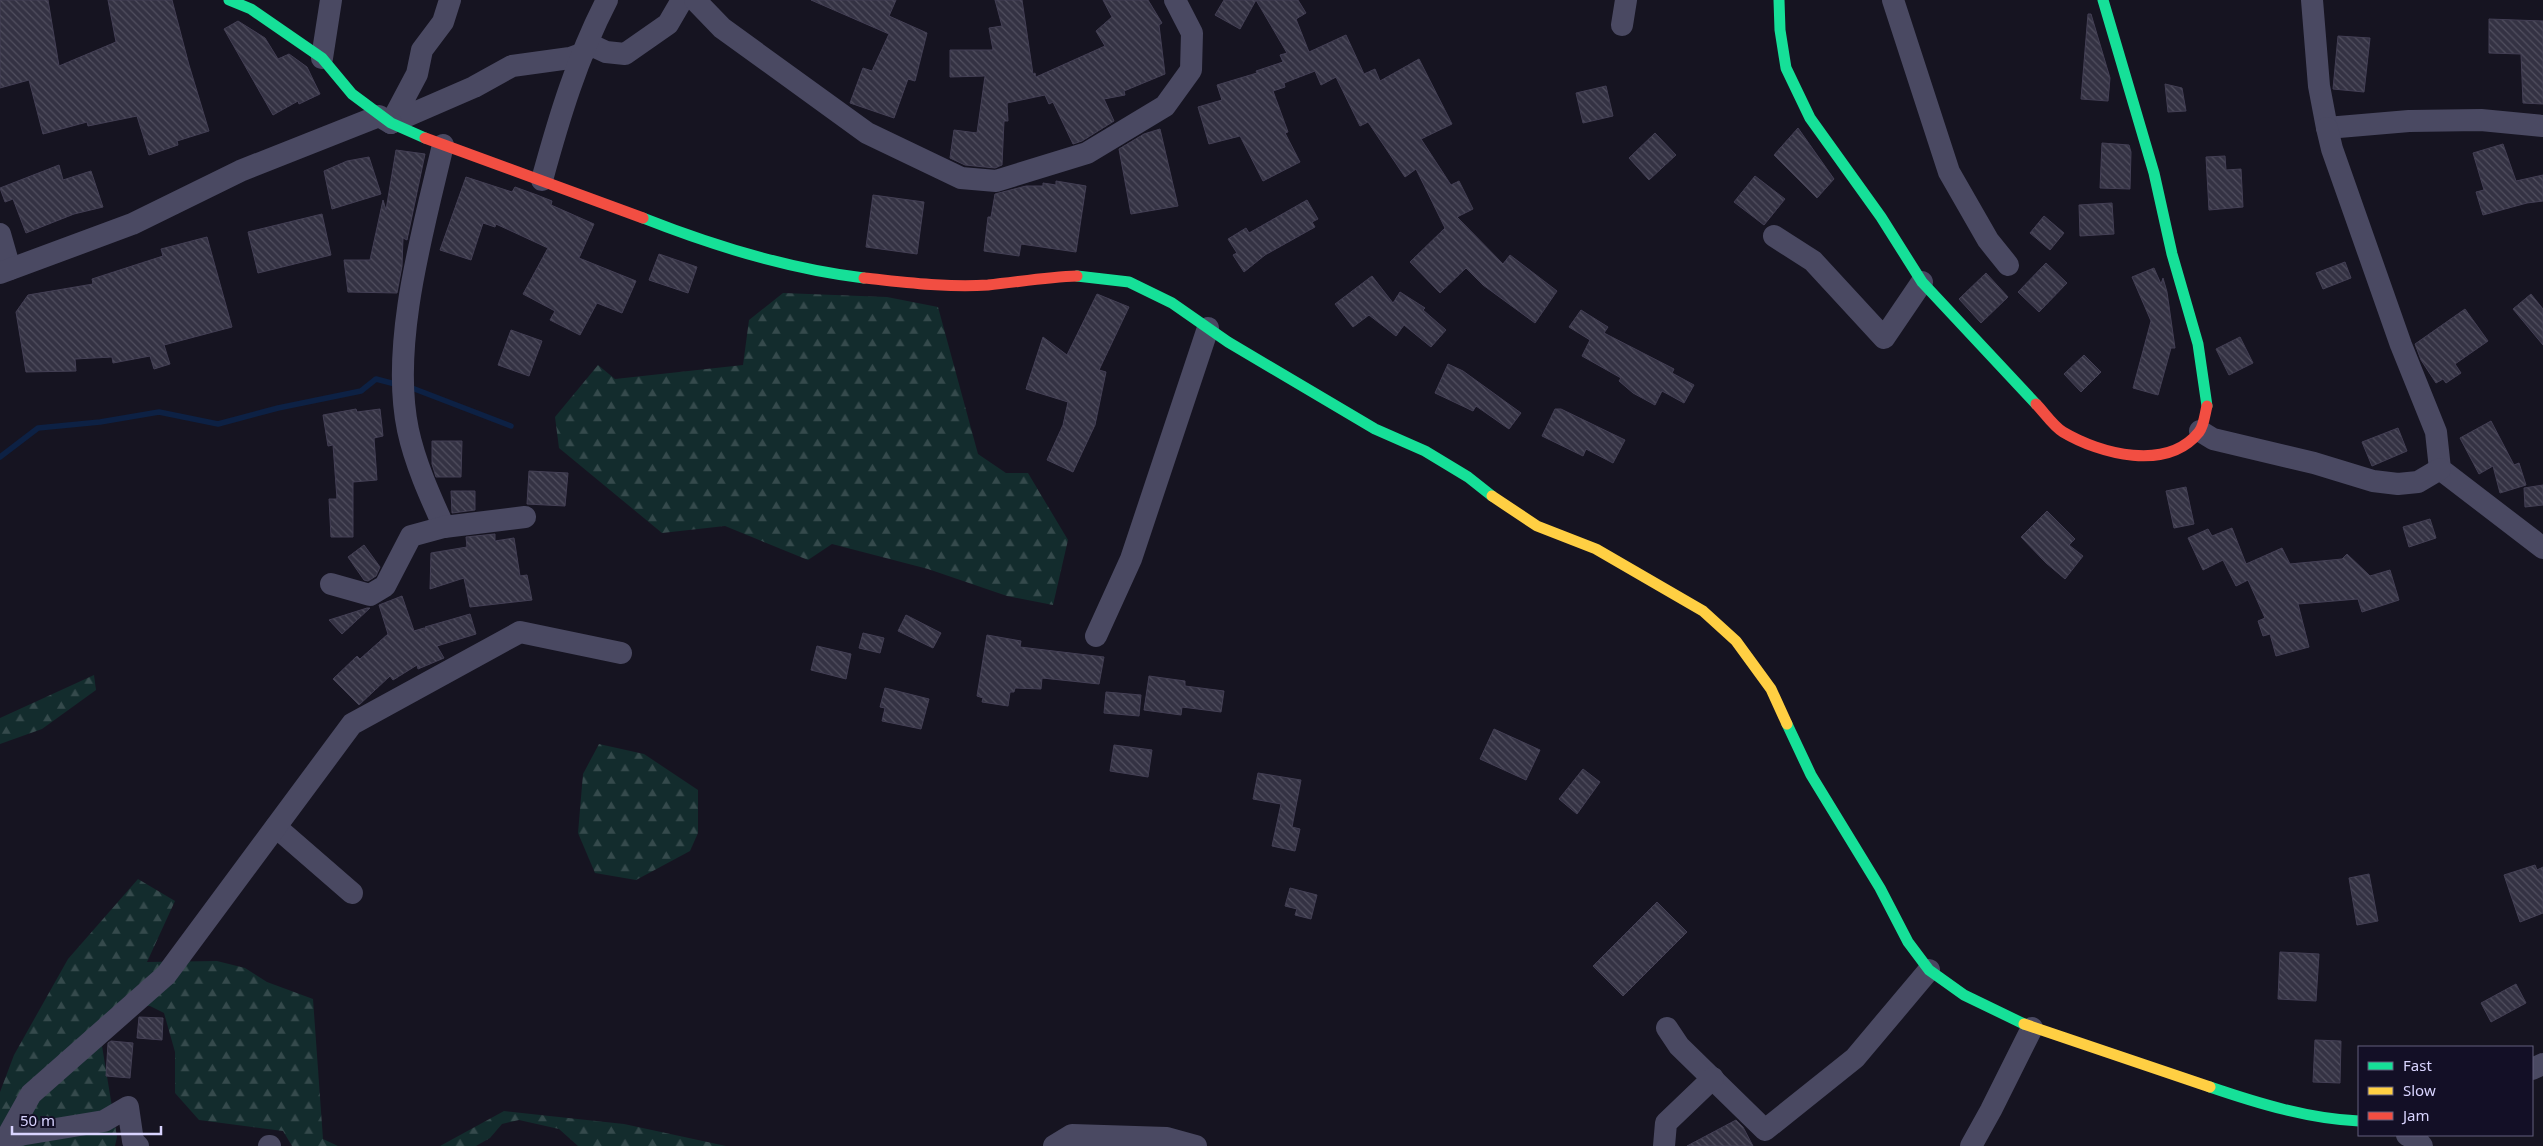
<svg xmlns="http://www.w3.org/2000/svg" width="2543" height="1146" viewBox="0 0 2543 1146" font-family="'Noto Sans',sans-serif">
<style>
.forest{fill:url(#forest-firs)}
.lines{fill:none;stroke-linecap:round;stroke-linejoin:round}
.stream{stroke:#0d2144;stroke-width:5.5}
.building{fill:url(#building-back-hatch);stroke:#433f54}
.street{stroke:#4a4962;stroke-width:22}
.fast{stroke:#16e098;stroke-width:11}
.slow{stroke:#ffcf43;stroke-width:11}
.jam{stroke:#f24e42;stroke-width:11}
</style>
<defs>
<pattern id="forest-firs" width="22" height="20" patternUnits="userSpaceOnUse" patternTransform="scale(1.25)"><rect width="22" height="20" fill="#132c2d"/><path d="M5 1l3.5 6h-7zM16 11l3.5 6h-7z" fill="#354a4c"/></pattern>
<pattern id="building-back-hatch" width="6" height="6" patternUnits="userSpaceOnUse" patternTransform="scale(1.25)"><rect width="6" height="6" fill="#343243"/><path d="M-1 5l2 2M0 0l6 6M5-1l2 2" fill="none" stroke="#514f5f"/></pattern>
</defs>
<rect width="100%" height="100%" fill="#161421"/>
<!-- forest -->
<g class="forest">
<polygon points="783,293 887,297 938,307 978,454 1006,473 1028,473 1068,540 1053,605 1007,596 928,569 832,544 808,560 725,526 662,533 559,448 555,417 598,365 615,379 743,365 749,320"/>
<polygon points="94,675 96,690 42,729 0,744 0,718"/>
<polygon points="599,744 644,754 698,790 698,833 690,851 636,880 595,873 578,833 583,774"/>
<polygon points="138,879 175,901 147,962 217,961 245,968 267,982 313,999 323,1139 338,1146 292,1146 283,1131 199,1120 175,1093 175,1052 164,1013 150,1006 134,1006 102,1046 117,1137 115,1146 0,1146 0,1092 14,1055 68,959"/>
<polygon points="504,1111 624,1124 726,1146 578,1146 559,1129 519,1120 502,1124 490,1138 476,1146 440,1146"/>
</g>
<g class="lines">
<!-- stream -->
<g class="stream">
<polyline points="412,388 511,426"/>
<polyline points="0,457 38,428 100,422 159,412 218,424 278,408 361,391 376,379 399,385"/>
</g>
</g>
<!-- building -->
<g class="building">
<polygon points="0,0 48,0 59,66 116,42 108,0 172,0 189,65 209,131 177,141 178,145 149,155 137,116 88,126 87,122 43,134 29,80 0,88"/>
<polygon points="811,0 896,0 889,16 927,33 915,81 908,79 894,118 850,103 863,68 872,71 889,34"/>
<polygon points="995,0 1022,0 1033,74 1035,73 1036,77 1105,46 1096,31 1112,17 1103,0 1148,0 1162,23 1159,25 1165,74 1124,91 1125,95 1104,99 1114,121 1082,141 1073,144 1053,102 1049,104 1045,95 1007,103 1008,121 1004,121 1002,165 995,168 965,165 950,158 954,130 977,133 985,76 950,77 950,50 993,50 989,28 1002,26"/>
<polygon points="1224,0 1298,0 1306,13 1296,19 1309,52 1346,35 1364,74 1375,69 1380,81 1419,59 1452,124 1421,139 1451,185 1459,181 1473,209 1457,217 1503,264 1510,255 1557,291 1535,323 1483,285 1466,268 1440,293 1410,262 1445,228 1416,169 1405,177 1368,122 1360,126 1336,77 1321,85 1315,71 1284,83 1285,87 1273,91 1288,132 1285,133 1300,162 1263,181 1240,136 1209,144 1198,107 1222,100 1217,85 1257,73 1256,71 1283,62 1280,55 1287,53 1256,0 1240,29 1215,15"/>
<polygon points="2088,14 2091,14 2110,78 2108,101 2081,99"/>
<polygon points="2489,19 2543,21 2543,104 2523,103 2521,54 2489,53"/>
<polygon points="238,21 265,38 278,59 289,54 307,67 320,94 299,104 298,101 273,115 224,29"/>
<polygon points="2338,36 2370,38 2364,92 2333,89"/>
<polygon points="2165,84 2182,88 2186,111 2168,112"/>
<polygon points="1606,86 1613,116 1583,123 1576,93"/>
<polygon points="1798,128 1834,179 1817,198 1774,155"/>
<polygon points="1160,129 1178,206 1131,214 1119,149 1144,134"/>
<polygon points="1655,133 1676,155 1649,180 1629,158"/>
<polygon points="2102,143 2129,145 2131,152 2130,189 2100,188"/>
<polygon points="2503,144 2516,181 2543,175 2543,201 2527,203 2483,215 2476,192 2484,190 2473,153"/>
<polygon points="396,150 425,154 407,240 403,238 402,266 397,293 348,292 344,260 370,260 383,200 386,210"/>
<polygon points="2225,156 2226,170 2241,169 2243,207 2209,210 2206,157"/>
<polygon points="369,157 381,194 332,209 324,171 347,161"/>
<polygon points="59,165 63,180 91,171 103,207 74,214 26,233 13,199 5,202 0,188"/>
<polygon points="1755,176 1785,199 1764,225 1734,202"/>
<polygon points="466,177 512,192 515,187 537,195 552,201 551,205 594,224 579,258 636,281 622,313 597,303 580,335 550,320 555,311 523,294 548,248 496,224 495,227 483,223 471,260 440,250"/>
<polygon points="1056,181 1086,186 1076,252 1021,244 1019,256 984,251 988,217 991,217 995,194 1026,186 1043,186 1043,183 1056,185"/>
<polygon points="873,195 924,202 917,254 866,247"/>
<polygon points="1307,200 1318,219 1312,222 1315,227 1265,255 1244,272 1233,255 1237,253 1228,239 1246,228 1249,233"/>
<polygon points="2112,203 2114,234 2080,236 2079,205"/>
<polygon points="322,214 331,255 258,273 248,232"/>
<polygon points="2044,216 2064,233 2050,250 2030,233"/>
<polygon points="207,237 232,327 164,345 170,364 154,369 150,356 113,363 112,357 75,359 76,371 26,372 16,312 28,295 93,284 92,279 163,256 161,249"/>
<polygon points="659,254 697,267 688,293 649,280"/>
<polygon points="2345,262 2351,278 2323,289 2316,273"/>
<polygon points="2046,263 2067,283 2039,312 2018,292"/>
<polygon points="2154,268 2161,284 2163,278 2167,292 2175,348 2171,348 2158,395 2133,388 2151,321 2132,277"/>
<polygon points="1986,273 2008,297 1981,323 1959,299"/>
<polygon points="1372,276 1393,303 1400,292 1425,308 1423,310 1446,330 1431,347 1404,325 1396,336 1369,315 1353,327 1335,304"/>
<polygon points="1097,294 1129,307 1099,370 1106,372 1095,425 1073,472 1047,460 1063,425 1068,402 1026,389 1043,337 1067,355"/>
<polygon points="2531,294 2543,309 2543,345 2513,309"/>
<polygon points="2465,309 2488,341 2455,364 2461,373 2446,383 2443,379 2436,383 2421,360 2415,344"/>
<polygon points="1581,310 1608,327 1604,333 1674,369 1672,373 1694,385 1684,403 1662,391 1655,405 1633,393 1619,381 1621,378 1582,356 1590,340 1569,327"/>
<polygon points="511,330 542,341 529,376 498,365"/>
<polygon points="2240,337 2253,363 2229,375 2216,349"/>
<polygon points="2084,355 2101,372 2081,392 2064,374"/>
<polygon points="1448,364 1463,371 1521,413 1509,429 1476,406 1473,411 1435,393"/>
<polygon points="356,409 357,412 380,409 383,436 374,438 377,480 353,482 353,537 331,537 329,499 337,499 333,445 328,446 323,415"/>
<polygon points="1555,409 1561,409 1625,440 1613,463 1586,449 1583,456 1542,436"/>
<polygon points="2491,421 2514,465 2519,463 2526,485 2500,493 2493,466 2479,474 2460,438"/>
<polygon points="2398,428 2407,451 2372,466 2362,442"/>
<polygon points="432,441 462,441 461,477 436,477 432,464"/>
<polygon points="529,471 568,473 565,506 527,504"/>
<polygon points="2543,485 2543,505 2525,507 2524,488"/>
<polygon points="2186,487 2194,524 2174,528 2166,491"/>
<polygon points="451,491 475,491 475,510 452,513"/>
<polygon points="2047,511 2075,539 2069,545 2083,556 2065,579 2046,563 2021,537"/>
<polygon points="2430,519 2436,538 2409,547 2403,527"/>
<polygon points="2232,528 2246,564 2282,548 2290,564 2342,559 2347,554 2370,576 2390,570 2399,600 2362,612 2358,599 2298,604 2309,647 2276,656 2270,634 2263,636 2258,621 2265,618 2248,580 2236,586 2223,560 2203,570 2188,538 2208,529 2212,536"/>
<polygon points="495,534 495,541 514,538 520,576 527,575 532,600 470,607 464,578 430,589 431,553 467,547 466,537"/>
<polygon points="364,545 380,567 376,576 368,581 364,580 348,557"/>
<polygon points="402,596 414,631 424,628 426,631 425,627 470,614 476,634 437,646 444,658 418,669 417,665 393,680 390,676 359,705 333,679 357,656 360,659 388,634 379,605"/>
<polygon points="367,608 370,608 342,634 329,620"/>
<polygon points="906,615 941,633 933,648 898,631"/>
<polygon points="863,633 884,638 880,653 859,648"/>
<polygon points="987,635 1021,641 1020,647 1104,657 1099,684 1042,678 1041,689 1015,688 1014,692 1010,692 1008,706 982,702 983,698 977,696"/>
<polygon points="817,646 851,654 846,679 811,670"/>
<polygon points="1149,676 1185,681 1185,686 1224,691 1221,712 1182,707 1181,715 1144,710"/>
<polygon points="885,688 929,699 921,729 882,721 885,708 880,707"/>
<polygon points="1106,692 1141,695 1139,716 1104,713"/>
<polygon points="1494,729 1540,750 1526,780 1480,759"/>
<polygon points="1114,745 1152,750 1148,777 1110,771"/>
<polygon points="1583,769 1600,782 1577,814 1559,799"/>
<polygon points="1258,773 1301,780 1292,827 1300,829 1295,851 1272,846 1281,804 1253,799"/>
<polygon points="2535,865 2537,870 2543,867 2543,913 2520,922 2504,875"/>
<polygon points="2369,874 2378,921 2357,925 2349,878"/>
<polygon points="1290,888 1317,895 1311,919 1295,915 1297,909 1285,906"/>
<polygon points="1657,902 1687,932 1623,996 1593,966"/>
<polygon points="2280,952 2319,954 2316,1001 2278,999"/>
<polygon points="2516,984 2526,1003 2491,1022 2481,1003"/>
<polygon points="139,1017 163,1018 162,1040 137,1038"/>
<polygon points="2315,1040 2341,1041 2340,1083 2313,1082"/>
<polygon points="111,1041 133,1043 130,1078 106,1076 108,1043"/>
<polygon points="1736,1120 1743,1127 1753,1146 1687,1146"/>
</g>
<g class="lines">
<!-- street -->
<g class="street">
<polyline points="450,0 443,22 422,50 417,74 391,123 474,87 512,66 570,58 581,54 591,45 606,52 625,54 668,24 682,0"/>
<polyline points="695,0 722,28 867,133 961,178 996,181 1087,153 1165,106 1191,70 1192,33 1175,0"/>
<polyline points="1893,0 1949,172 1988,240 2008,265"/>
<polyline points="2312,0 2319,86 2327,128 2409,121 2481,120 2543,126"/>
<polyline points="1622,25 1626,0"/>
<polyline points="322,58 331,0"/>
<polyline points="2327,128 2332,149 2401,345 2436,432 2440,469 2543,548"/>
<path d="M443,145C423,230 390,345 408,430C415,463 430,496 444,527"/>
<path d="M542,180C559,118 577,58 607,0"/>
<polyline points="0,234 10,269"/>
<polyline points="1774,236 1813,261 1884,338 1922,282"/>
<polyline points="0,273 132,224 240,171 379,116 391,123"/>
<polyline points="2200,431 2213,439 2314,463 2373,481 2398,484 2418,482 2440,469"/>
<polyline points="331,584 370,595 385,586 411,536 444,527 525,517"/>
<polyline points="1096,636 1131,559 1208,328"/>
<polyline points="276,827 352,893"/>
<polyline points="1667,1028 1679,1046 1765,1130 1855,1058 1929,970"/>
<polyline points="2532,1069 2543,1064"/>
<polyline points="2407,1135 2418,1141 2422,1146"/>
<polyline points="7,1137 104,1121 128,1107 133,1141 138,1146"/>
<polyline points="2,1146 31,1094 166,975 352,724 520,632 621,653"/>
<polyline points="269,1146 270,1146"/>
<polyline points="1054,1146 1072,1135 1167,1138 1196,1146"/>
<polyline points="1664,1146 1666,1123 1713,1078"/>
<polyline points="1971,1146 1991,1110 2032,1028"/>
</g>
<!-- fast -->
<g class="fast">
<polyline points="229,0 251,9 322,58 352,94 391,123 425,138"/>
<polyline points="1779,0 1780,30 1786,68 1810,118 1881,217 1922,282 2036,404"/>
<polyline points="2103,0 2154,173 2172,254 2198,344 2207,406"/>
<path d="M643,218C714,246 788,269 864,278"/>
<polyline points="1077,276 1129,282 1172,303 1228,342 1375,429 1425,451 1468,477 1492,496"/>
<polyline points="1787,724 1811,775 1880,888 1908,942 1929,970 1964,995 2024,1024"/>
<path d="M2210,1087C2257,1103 2309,1119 2359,1121"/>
</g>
<!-- slow -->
<g class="slow">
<polyline points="1492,496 1537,526 1596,549 1703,611 1736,641 1771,689 1787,724"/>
<polyline points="2024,1024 2210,1087"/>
</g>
<!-- jam -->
<g class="jam">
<polyline points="425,138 643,218"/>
<path d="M864,278C904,282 948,288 988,285C1018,282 1047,277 1077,276"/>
<path d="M2036,404C2044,412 2053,426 2063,432C2100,454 2167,472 2199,432C2204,426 2205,413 2207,406"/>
</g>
</g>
<!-- legend -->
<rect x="2358" y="1046" width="175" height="90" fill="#130f26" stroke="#625e7d"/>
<rect x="2368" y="1062" width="25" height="8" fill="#16e098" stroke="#625e7d"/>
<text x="2403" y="1071" font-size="15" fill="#d9d4ff">Fast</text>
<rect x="2368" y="1087" width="25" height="8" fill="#ffcf43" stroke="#625e7d"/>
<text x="2403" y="1096" font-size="15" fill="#d9d4ff">Slow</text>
<rect x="2368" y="1112" width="25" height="8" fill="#f24e42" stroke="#625e7d"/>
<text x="2403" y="1121" font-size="15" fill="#d9d4ff">Jam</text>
<!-- scale -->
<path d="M12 1126v8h149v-8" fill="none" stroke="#d9d4ff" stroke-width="2.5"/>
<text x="20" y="1126" font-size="15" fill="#d9d4ff" stroke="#130f26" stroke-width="4" paint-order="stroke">50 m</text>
</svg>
